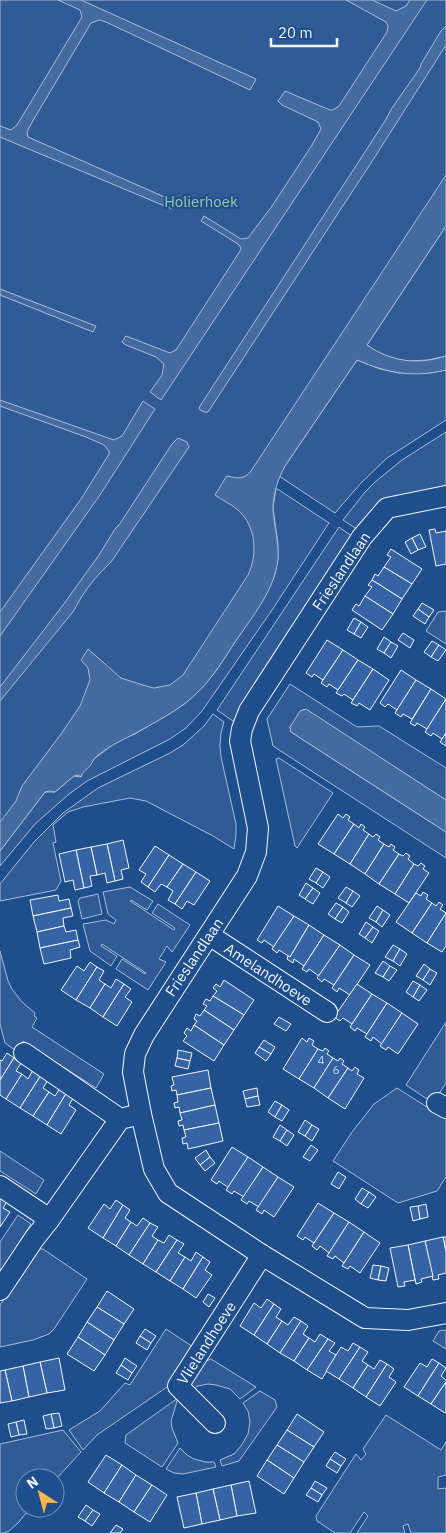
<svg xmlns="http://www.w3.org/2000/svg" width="446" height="1533" viewBox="0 0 446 1533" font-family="'IBM Plex Sans',sans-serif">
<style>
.built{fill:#305b95;stroke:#a8bbd7}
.water{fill:#446ba0;stroke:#a8bbd7}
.building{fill:#3563a3;stroke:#f2f6ff}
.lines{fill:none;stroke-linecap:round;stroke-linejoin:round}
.street-casing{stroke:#f2f6ff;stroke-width:22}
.street{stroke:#1f4e8c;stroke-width:20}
.labels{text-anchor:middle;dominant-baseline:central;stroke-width:4;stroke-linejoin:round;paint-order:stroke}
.number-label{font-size:12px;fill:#c3d1e8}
.park-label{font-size:15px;fill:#97c8a6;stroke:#1f4e8c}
.street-label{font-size:15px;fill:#f2f6ff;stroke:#1f4e8c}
</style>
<rect width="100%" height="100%" fill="#1f4e8c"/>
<!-- built -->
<g class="built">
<polygon points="0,0 446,0 446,194 261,483 266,575 186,688 46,782 0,839"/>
<polygon points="446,226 446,356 428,360 408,361 396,359 379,353 367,345"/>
<polygon points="357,360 380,369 399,373 430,373 446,370 446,420 387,458 361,483 335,513 279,476 285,466"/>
<polygon points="446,432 446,488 358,530 343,520 365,492 375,482 402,460"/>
<polygon points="276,488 329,523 272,610 202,711 186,728 170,739 87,781 69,794 35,824 0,866 0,851 45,792 55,792 74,776 81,777 82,773 91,764 94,759 119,740 135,734 183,705 199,691 216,671 266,595 275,574 278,559 278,544 273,508"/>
<polygon points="339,527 353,537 236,722 233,721 217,710"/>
<polygon points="446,611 446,644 426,631 438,612"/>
<polygon points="290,684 357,727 379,726 446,768 446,800 306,710 290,727 291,732 446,832 446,858 273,746 267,719"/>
<polygon points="213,714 224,722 221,733 220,745 221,757 236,824 236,835 234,849 213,836 146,801 130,798 83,807 68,812 53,825 56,842 53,843 61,881 56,890 0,901 0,884 34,842 63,813 98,788 170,753 183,745 204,726"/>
<polygon points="279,758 333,793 297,848 295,846 276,759"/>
<polygon points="130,887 153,901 147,910 131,900 130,901 174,930 175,928 152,913 158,904 190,925 172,952 167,946 159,959 166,962 148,990 116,969 122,959 145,974 146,973 102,944 101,946 117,956 111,966 90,951 83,924 106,920 114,924 116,920 108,914 103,892"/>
<polygon points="98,894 102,914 82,919 78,901 80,898"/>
<polygon points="0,951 8,981 12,989 22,1002 35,1013 34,1016 37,1018 32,1027 104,1074 96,1088 23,1041 16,1051 5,1043 0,1024"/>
<polygon points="446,1022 446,1083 433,1103 406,1085"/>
<polygon points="397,1088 446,1119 446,1177 437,1191 398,1203 333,1161 352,1132 374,1104"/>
<polygon points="0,1151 44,1180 36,1194 0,1171"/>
<polygon points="18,1215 31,1224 0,1273 0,1242"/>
<polygon points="39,1249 43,1249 87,1279 54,1329 49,1334 33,1340 0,1347 0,1305 35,1251"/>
<polygon points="166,1329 193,1347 167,1387 97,1435 83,1450 69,1430 100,1411 125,1383 130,1385"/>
<polygon points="446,1330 446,1349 433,1341 439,1331"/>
<polygon points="211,1359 256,1387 240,1399 230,1389 216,1385 208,1384 198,1386 191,1390 188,1387 206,1361"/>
<polygon points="260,1391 275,1400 277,1407 239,1461 222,1466 220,1460 234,1454 241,1446 248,1434 250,1422 248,1411 243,1403"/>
<polygon points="178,1398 171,1421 172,1428 178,1443 162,1467 125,1443 126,1435"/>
<polygon points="386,1415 441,1450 446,1442 446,1475 438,1477 438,1489 446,1488 446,1533 411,1533 408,1524 403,1526 405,1533 357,1533 368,1516 364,1512 350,1533 335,1533 317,1521 316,1516 356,1454 361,1460 366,1454 363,1449"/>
<polygon points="63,1430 81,1452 55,1480 55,1478 25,1478 25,1508 30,1508 19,1522 9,1531 4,1533 0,1533 0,1444"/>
<polygon points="180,1448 187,1455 194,1459 205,1462 214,1462 216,1467 183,1474 174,1473 166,1469"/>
</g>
<!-- water -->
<g class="water">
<polygon points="58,0 81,0 256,79 250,90 106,22 99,20 91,23 31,124 27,132 28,137 176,202 172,209 0,137 0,126 11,130 17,125 82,17 80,10"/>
<polygon points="346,0 372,0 396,11 406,6 410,0 427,0 161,400 150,392 162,375 164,364 156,357 126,345 122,342 126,336 170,353 176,350 240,251 241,248 238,244 201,221 204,216 241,239 248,238 272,206 312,145 321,129 318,122 282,105 278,101 285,91 330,110 333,110 339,106 387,32 388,26 386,22"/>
<polygon points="446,26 446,45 371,163 208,412 204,412 199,409 200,406 385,121 392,108 420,68 421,64 441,31"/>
<path d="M446,175V226L367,345C391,362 418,365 446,356V370C412,378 388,373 357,360L285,466C278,479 273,494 273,509C274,526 279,542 278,559C275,590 252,617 235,642C224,659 213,677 199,691C182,709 157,721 136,733C124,739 103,749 94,759C92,761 92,764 90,766C86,770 82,772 81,777L78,775L74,776L55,792L49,791L45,792L0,851V822L16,801L22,786L61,734L80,706L90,680L88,668L81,660L88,649L121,678L146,686L154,688L170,685L183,675L248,575C258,554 256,526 238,510C231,504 222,500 215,495L226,477L228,476C238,479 244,479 251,471Z"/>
<polygon points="0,289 96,326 93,332 0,295"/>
<polygon points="0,400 114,440 122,436 143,401 155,409 100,495 0,636 0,612 81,499 109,454 109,451 104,445 86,437 0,406"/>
<path d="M178,438L187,442L189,447L111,562C100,572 90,584 82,596C78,602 76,608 72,613L0,701V687L63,605L99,555L115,529L119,525L172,444Z"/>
<polygon points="306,709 446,800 446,832 291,732 290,727 300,711"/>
</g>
<!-- building -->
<g class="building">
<polygon points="435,529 436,533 446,531 446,564 436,566 429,530"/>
<polygon points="420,534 426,547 418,550 412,538"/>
<polygon points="412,538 418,550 411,554 405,542"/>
<polygon points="391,549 422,569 412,584 384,567 391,557 387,555"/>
<polygon points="384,567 412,584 402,599 372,580 375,574 378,576"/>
<polygon points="372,580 402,599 393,614 365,596 372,587 368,585"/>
<polygon points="365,596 393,614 382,630 352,610 356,604 359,606"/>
<polygon points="422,603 434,610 429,617 418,609"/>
<polygon points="418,609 429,617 425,624 413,616"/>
<polygon points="354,618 361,622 354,634 347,630"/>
<polygon points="361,622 368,627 361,638 354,634"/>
<polygon points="403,633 414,640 410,648 398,640"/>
<polygon points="384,637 391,642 384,653 377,649"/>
<polygon points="327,640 343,650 323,680 314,674 312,677 306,673"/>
<polygon points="432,641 439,645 431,657 424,652"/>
<polygon points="391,642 398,646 391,658 384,653"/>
<polygon points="439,645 446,650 438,661 431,657"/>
<polygon points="343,650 358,660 338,690 329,684 327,687 321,683"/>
<polygon points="358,660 373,669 353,700 344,694 342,696 336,693"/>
<polygon points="373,669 389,680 370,710 359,703 357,706 351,703"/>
<polygon points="401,670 416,680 397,710 388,704 385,707 380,703"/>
<polygon points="416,680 431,689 412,719 403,714 401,717 395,713"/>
<polygon points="431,689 446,699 427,729 417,723 415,726 410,723"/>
<polygon points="446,699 446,733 442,739 433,733 431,736 425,732"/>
<polygon points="446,733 446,746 440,742"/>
<polygon points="338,814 343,818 346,814 350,817 348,820 354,824 334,854 318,844"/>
<polygon points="354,824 359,828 361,824 365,827 363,830 369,834 350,864 334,854"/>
<polygon points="369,834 373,837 376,834 380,837 378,840 384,844 365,874 350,864"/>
<polygon points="123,840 129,868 121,870 123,879 115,881 107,844"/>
<polygon points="107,844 115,881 107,883 105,873 97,875 91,847"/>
<polygon points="384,844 389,847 391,844 395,847 393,850 399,854 379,884 365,874"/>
<polygon points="155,846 169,855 148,887 141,882 146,874 139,870"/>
<polygon points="91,847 97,875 90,876 92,886 84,888 76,850"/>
<polygon points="76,850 84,888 75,890 73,880 65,882 59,854"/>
<polygon points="406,853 410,856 408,859 414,864 395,894 379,884 399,854 403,856"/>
<polygon points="169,855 183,864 167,887 161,884 155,892 148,887"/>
<polygon points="421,863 425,866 423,869 429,873 409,903 395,894 414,864 418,866"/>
<polygon points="183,864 196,872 175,904 168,900 173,891 167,887"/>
<polygon points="316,868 323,872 316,883 309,879"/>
<polygon points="196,872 210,881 194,905 187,901 182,909 175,904"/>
<polygon points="323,872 330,877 323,888 316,883"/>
<polygon points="306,883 313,888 305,899 299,895"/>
<polygon points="346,887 353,891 346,903 338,898"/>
<polygon points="313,888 320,893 313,904 305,899"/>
<polygon points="353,891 360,896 352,907 346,903"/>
<polygon points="423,892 428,895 426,899 432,903 412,933 396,922 416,893 421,896"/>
<polygon points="58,895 59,901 69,899 71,908 33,916 30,900"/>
<polygon points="439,902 443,905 440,909 446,913 427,943 412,933 432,903 436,906"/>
<polygon points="336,903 343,907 335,919 328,914"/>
<polygon points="278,906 294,916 274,947 264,940 262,943 257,940"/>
<polygon points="377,906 383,910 376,922 369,918"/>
<polygon points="343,907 349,912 342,923 335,919"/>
<polygon points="71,908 73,916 63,918 64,926 37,932 33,916"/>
<polygon points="383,910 390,915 382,927 376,922"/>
<polygon points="446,913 446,946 442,952 427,943"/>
<polygon points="294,916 309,925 290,957 279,950 277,953 272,949"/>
<polygon points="366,922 373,927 365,938 359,934"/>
<polygon points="309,925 324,935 304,966 294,959 293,963 287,959 288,956 290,957"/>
<polygon points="64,926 66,932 76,930 78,940 40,948 37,932"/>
<polygon points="373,927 379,931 372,943 365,938"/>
<polygon points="324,935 340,945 319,976 309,969 307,972 302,969"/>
<polygon points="78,940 80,947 70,950 71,958 44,964 40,948"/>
<polygon points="340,945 354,955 334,985 324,979 322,982 317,978"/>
<polygon points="393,945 400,949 393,961 385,957"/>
<polygon points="400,949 407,954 400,966 393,961"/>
<polygon points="354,955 370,965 350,995 339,988 337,992 332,988"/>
<polygon points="383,961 390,966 383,977 375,973"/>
<polygon points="90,962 97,967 76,1000 61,990 77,966 84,971"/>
<polygon points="424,964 430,969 423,980 416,976"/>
<polygon points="390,966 397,970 389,981 383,977"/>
<polygon points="97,967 104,971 99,980 105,984 90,1008 76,1000"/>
<polygon points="430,969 437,973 430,985 423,980"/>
<polygon points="116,979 124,984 103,1017 90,1008 105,984 111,988"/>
<polygon points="224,980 254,1000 244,1015 213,996 217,991 213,988 216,984 220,987"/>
<polygon points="413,981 420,985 413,997 406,992"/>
<polygon points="124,984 131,989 125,997 132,1002 117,1026 103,1017"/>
<polygon points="357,984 372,994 352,1024 343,1018 340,1021 334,1017"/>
<polygon points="420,985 427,990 419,1001 413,997"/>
<polygon points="372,994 387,1003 367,1034 357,1028 355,1031 350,1027"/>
<polygon points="213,996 244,1015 234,1030 204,1010 207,1006 203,1004 206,999 210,1001"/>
<polygon points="387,1003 402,1013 382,1044 373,1037 371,1041 365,1037"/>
<polygon points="204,1010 234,1030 224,1045 194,1025 197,1021 194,1019 196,1014 200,1016"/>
<polygon points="402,1013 418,1024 398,1054 388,1047 386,1050 380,1046"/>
<polygon points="279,1017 291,1024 286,1031 274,1024"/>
<polygon points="194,1025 224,1045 214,1061 183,1041 187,1036 184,1033 187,1028 191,1031"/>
<polygon points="302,1038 307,1042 309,1038 314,1041 312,1045 318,1049 299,1079 283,1069"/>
<polygon points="264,1040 275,1047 271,1054 259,1047"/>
<polygon points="259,1047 271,1054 266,1061 255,1053"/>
<polygon points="325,1048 329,1051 327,1054 333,1058 314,1088 299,1079 318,1049 323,1051"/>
<polygon points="178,1050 192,1053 190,1061 177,1058"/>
<polygon points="7,1053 14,1058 0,1080 0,1060 2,1061"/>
<polygon points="14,1058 21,1063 16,1071 22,1074 6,1099 0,1095 0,1080"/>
<polygon points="177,1058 190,1061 188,1069 175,1066"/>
<polygon points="333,1058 338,1061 340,1058 344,1061 342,1064 348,1068 328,1098 314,1088"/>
<polygon points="355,1067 359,1070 357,1074 364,1078 345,1109 328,1098 348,1068 352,1071"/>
<polygon points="33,1070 41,1075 20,1108 6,1099 22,1074 28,1079"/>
<polygon points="208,1070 211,1088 177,1095 176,1090 172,1091 171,1086 174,1085 172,1077"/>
<polygon points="41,1075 48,1080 43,1088 49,1092 33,1116 20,1108"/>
<polygon points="60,1088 67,1092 47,1125 33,1116 49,1092 55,1096"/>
<polygon points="211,1088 215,1105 180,1113 179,1107 175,1108 174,1103 178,1102 177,1095"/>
<polygon points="257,1088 258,1096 245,1099 243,1091"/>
<polygon points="67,1092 74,1097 69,1105 76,1110 61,1134 47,1125"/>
<polygon points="258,1096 260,1105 247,1107 245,1099"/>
<polygon points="275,1101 282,1105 275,1117 268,1112"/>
<polygon points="215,1105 219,1123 184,1130 183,1125 179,1126 178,1121 182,1120 180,1113"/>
<polygon points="282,1105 289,1110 282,1121 275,1117"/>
<polygon points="305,1120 312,1125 305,1136 298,1132"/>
<polygon points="219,1123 223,1141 188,1149 187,1143 183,1144 182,1138 186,1137 184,1130"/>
<polygon points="280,1125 287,1130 280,1141 273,1137"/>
<polygon points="312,1125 319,1129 312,1141 305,1136"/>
<polygon points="287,1130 294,1135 287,1146 280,1141"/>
<polygon points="311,1145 318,1150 310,1161 303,1157"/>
<polygon points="232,1147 248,1157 229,1188 219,1181 217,1184 211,1180"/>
<polygon points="206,1150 210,1157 200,1165 195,1158"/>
<polygon points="210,1157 215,1163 205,1171 200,1165"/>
<polygon points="248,1157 263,1167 244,1197 234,1191 232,1194 226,1190"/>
<polygon points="263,1167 278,1177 259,1207 249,1201 247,1204 241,1200"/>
<polygon points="338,1172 346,1177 339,1189 331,1184"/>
<polygon points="278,1177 294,1187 274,1217 264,1210 262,1214 256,1210"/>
<polygon points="362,1188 369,1192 361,1204 355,1199"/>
<polygon points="369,1192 376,1197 368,1208 361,1204"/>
<polygon points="2,1195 8,1200 3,1208 10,1212 0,1227 0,1198"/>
<polygon points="116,1200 123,1205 103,1238 88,1228 104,1204 110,1209"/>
<polygon points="318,1203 334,1213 314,1243 305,1237 303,1240 297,1236"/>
<polygon points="426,1204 428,1217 420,1219 418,1206"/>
<polygon points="123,1205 130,1210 125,1218 131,1222 116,1246 103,1238"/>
<polygon points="418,1206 420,1219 413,1221 410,1207"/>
<polygon points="334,1213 349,1222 329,1253 320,1246 317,1250 312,1246"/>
<polygon points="143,1218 150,1223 129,1255 116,1246 131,1222 137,1226"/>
<polygon points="349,1222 364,1232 344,1263 335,1256 333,1259 327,1256"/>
<polygon points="150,1223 158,1227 152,1236 158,1240 143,1264 129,1255"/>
<polygon points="364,1232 380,1243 360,1273 350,1266 348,1269 342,1266"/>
<polygon points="169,1235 177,1240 156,1272 143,1264 158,1240 164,1243"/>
<polygon points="443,1237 446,1237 446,1252"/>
<polygon points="443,1237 446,1252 446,1273 438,1275 439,1279 433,1280 425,1241"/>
<polygon points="177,1240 184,1244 178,1253 185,1257 170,1281 156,1272"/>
<polygon points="425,1241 433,1276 421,1279 422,1282 416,1284 408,1245"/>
<polygon points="408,1245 415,1280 404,1282 405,1286 398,1287 390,1248"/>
<polygon points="196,1252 203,1257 183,1289 170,1281 185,1257 191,1261"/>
<polygon points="203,1257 210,1262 205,1270 212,1275 196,1298 183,1289"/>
<polygon points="373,1265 381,1266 378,1280 370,1278"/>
<polygon points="381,1266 389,1268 386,1281 378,1280"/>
<polygon points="107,1291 134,1309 124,1324 97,1307"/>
<polygon points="208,1294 215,1298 209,1307 203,1302"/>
<polygon points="267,1299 274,1304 254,1335 240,1326 254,1303 261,1308"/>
<polygon points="274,1304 281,1309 276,1317 282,1321 267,1344 254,1335"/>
<polygon points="97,1307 124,1324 114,1340 87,1322"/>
<polygon points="294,1317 301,1321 280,1353 267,1344 282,1321 288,1325"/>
<polygon points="301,1321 308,1326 303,1334 309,1338 294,1361 280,1353"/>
<polygon points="87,1322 114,1340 105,1355 78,1337"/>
<polygon points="145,1329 156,1336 151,1343 140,1336"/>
<polygon points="320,1334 328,1339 307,1370 294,1361 309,1338 315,1342"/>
<polygon points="140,1336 151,1343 147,1350 136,1343"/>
<polygon points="78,1337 105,1355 94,1371 67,1354"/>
<polygon points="328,1339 335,1343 329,1351 336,1355 322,1379 307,1370"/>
<polygon points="353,1343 360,1347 339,1379 326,1371 341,1347 348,1351"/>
<polygon points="360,1347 368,1352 362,1361 368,1365 353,1388 339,1379"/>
<polygon points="59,1358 65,1390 47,1393 40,1362"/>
<polygon points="125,1358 137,1366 132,1373 121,1365"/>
<polygon points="432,1359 439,1363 418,1396 404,1387 420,1363 427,1367"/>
<polygon points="380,1360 387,1364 366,1397 353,1388 368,1365 374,1369"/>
<polygon points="40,1362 47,1393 29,1397 23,1366"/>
<polygon points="439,1363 446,1368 441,1376 446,1380 446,1382 431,1404 418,1396"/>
<polygon points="387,1364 394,1369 389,1377 396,1382 380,1406 366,1397"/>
<polygon points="121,1365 132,1373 128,1380 116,1373"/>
<polygon points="23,1366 29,1397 12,1401 5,1370"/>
<polygon points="5,1370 12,1401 0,1403 0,1371"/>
<polygon points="446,1382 446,1412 445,1413 431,1404"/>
<polygon points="59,1413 62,1426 54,1428 51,1414"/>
<polygon points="51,1414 54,1428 46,1429 43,1416"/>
<polygon points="297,1414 324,1432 314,1447 287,1430"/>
<polygon points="24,1420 27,1434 19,1435 16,1422"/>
<polygon points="16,1422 19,1435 11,1437 8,1424"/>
<polygon points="287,1430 314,1447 304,1462 277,1445"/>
<polygon points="277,1445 304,1462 294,1478 267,1460"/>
<polygon points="335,1452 346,1459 341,1466 330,1459"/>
<polygon points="106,1455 122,1465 104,1493 88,1482"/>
<polygon points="330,1459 341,1466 337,1473 326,1466"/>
<polygon points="267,1460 294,1478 284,1494 257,1476"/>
<polygon points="122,1465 136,1475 119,1502 104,1493"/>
<polygon points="136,1475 152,1485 134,1512 119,1502"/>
<polygon points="249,1481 256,1513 237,1516 231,1485"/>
<polygon points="315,1481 327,1488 322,1495 311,1488"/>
<polygon points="152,1485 167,1495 150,1522 134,1512"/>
<polygon points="231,1485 237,1516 220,1520 213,1489"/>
<polygon points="311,1488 322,1495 318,1502 306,1495"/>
<polygon points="213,1489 220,1520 202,1524 196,1493"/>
<polygon points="196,1493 202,1524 184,1528 177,1497"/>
<polygon points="86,1505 93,1510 85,1521 78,1517"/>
<polygon points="93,1510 100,1514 92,1526 85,1521"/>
<polygon points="116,1525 123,1529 120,1533 110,1533"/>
</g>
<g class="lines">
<!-- street casing -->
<g class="street-casing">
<g id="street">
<polyline points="446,496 387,508 362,537 249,711 242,729 240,741 258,828 256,852 247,876 144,1035 135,1054 133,1072 141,1114 154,1169 168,1193 262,1255 365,1318 408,1320 446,1313"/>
<path id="s1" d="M209,935L327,1012"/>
<polyline points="24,1053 120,1119"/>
<polyline points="437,1103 446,1108"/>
<polyline points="0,1186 39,1212 49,1220"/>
<polyline points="0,1290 34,1239 49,1220 120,1119 141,1114"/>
<path id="s2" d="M215,1423L178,1386L262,1255"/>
</g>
</g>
<!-- street -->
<use href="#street" class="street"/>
</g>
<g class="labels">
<!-- number labels -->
<g class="number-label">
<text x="321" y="1059">4</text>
<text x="336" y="1069">6</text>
</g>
<!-- park labels -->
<g class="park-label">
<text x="201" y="201">Holierhoek</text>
</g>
<!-- street labels -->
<g class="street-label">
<text transform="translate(341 571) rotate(-56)">Frieslandlaan</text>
<text transform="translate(194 957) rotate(-56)">Frieslandlaan</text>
<text stroke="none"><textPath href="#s1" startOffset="71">Amelandhoeve</textPath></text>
<text stroke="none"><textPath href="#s2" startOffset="104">Vlielandhoeve</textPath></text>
</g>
</g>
<!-- north arrow -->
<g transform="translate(40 1493) rotate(324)"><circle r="24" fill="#1f4e8c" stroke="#7391ba"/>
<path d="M0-4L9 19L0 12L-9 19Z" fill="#ffb74d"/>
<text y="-8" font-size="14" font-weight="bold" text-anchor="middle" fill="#f2f6ff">N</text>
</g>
<!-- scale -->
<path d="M271 38v8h66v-8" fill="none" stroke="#f2f6ff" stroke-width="2.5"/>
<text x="278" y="38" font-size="15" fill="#f2f6ff" stroke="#1f4e8c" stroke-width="4" paint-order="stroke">20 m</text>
</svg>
